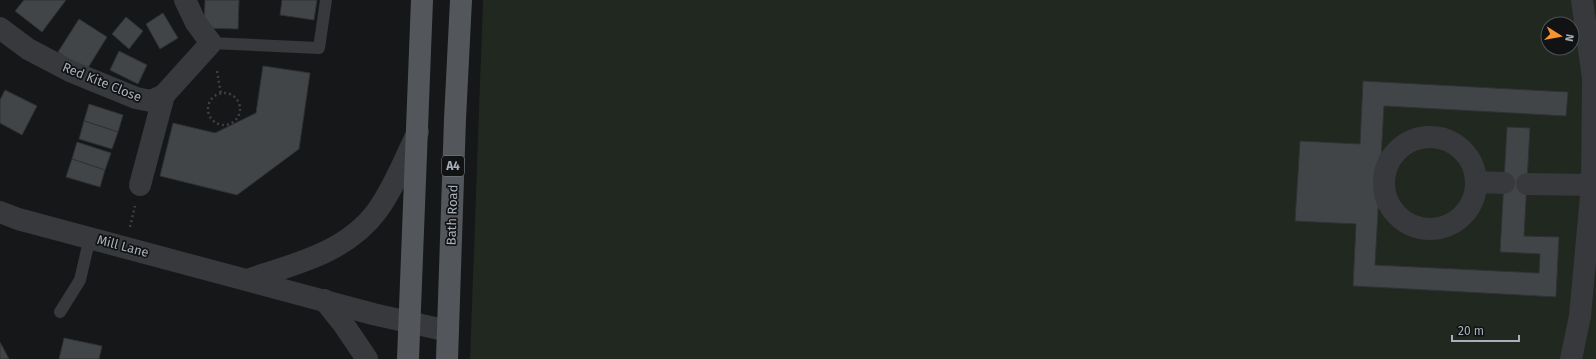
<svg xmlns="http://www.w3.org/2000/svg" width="1596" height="359" viewBox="0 0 1596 359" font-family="'Fira Sans',sans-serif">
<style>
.green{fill:#202820;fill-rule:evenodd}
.building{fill:#424548;stroke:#303134}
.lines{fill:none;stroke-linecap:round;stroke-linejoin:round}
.path{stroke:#3d4044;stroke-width:2.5;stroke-dasharray:2 3;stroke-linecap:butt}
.lane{stroke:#37393d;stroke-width:12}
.street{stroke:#37393d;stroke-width:22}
.primary{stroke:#53575c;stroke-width:22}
.labels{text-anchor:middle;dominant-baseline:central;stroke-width:3.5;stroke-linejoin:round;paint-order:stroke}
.shield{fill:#111213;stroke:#7b8187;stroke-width:1}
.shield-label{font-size:12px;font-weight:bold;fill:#a8b0b9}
.street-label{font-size:13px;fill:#a8b0b9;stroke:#111213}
</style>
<rect width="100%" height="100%" fill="#161718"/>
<!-- green -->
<path class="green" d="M483,0H1596V359H470ZM1548,24H1572V48H1548Z"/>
<!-- building -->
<g class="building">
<polygon points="24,0 66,0 42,32 15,11"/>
<polygon points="205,0 239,0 238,29 204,28"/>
<polygon points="282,0 317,0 314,20 280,15"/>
<polygon points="163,13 178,38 160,49 146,24"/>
<polygon points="126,17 143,31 129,49 112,34"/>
<polygon points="79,19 107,37 86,71 58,52"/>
<polygon points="119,51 147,65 138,84 110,70"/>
<polygon points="263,66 310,73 299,149 237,195 160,176 173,123 215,133 256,113"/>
<polygon points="1363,81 1568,92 1566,116 1384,106 1375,265 1539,273 1540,254 1500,252 1507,127 1530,128 1524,236 1559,237 1556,297 1353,286 1356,224 1295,221 1300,141 1360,144"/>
<polygon points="5,90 37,106 22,135 0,123 0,100"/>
<polygon points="89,104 123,115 118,132 84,121"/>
<polygon points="84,121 118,132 112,149 79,139"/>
<polygon points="77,142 111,153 105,170 72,159"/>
<polygon points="72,159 105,170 100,187 66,177"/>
<polygon points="64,338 102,346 99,359 59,359"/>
<polygon points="0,342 9,359 0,359"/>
</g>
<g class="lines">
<!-- path -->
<g class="path">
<polyline points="217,71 221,94"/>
<circle cx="224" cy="109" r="16"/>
<polyline points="130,227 135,206"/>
</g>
<!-- lane -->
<g class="lane">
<polyline points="211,43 319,48 326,0"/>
<polyline points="60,312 80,280 90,237"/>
</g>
<!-- street -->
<g class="street">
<polyline points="0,28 28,49 70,71 136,98 151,101 164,95 211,43 196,23 185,0"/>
<circle cx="1430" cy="183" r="46"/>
<polyline points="1476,182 1504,183"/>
<polyline points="1527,184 1592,185"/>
<polyline points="140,185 164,95"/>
<polyline points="0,212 18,219 373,314 448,331"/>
<path d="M247,280C294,264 346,253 377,211C394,188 405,158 418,132"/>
<polyline points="324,300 344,325 367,359"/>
<polyline points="1571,359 1580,316 1592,185 1593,78 1582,0"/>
</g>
<!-- primary -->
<g class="primary">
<polyline points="408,359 422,0"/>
<polyline points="447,359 455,119 461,0"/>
</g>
</g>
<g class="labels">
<!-- shield labels -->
<rect class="shield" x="442" y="156" width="22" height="20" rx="3"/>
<g class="shield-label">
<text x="453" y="166">A4</text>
</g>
<!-- street labels -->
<g class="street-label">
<text transform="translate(102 82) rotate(22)">Red Kite Close</text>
<text transform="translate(452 215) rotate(-88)">Bath Road</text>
<text transform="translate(123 246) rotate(15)">Mill Lane</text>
</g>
</g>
<!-- north arrow -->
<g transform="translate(1560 36) rotate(101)"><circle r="19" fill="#111213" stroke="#4d5155"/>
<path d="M0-3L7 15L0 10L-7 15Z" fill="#f69331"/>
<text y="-6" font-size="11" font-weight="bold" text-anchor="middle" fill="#a8b0b9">N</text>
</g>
<!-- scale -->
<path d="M1452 335v6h67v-6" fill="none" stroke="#a8b0b9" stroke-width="2"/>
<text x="1458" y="335" font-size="12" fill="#a8b0b9" stroke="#111213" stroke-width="3" paint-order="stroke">20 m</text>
</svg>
